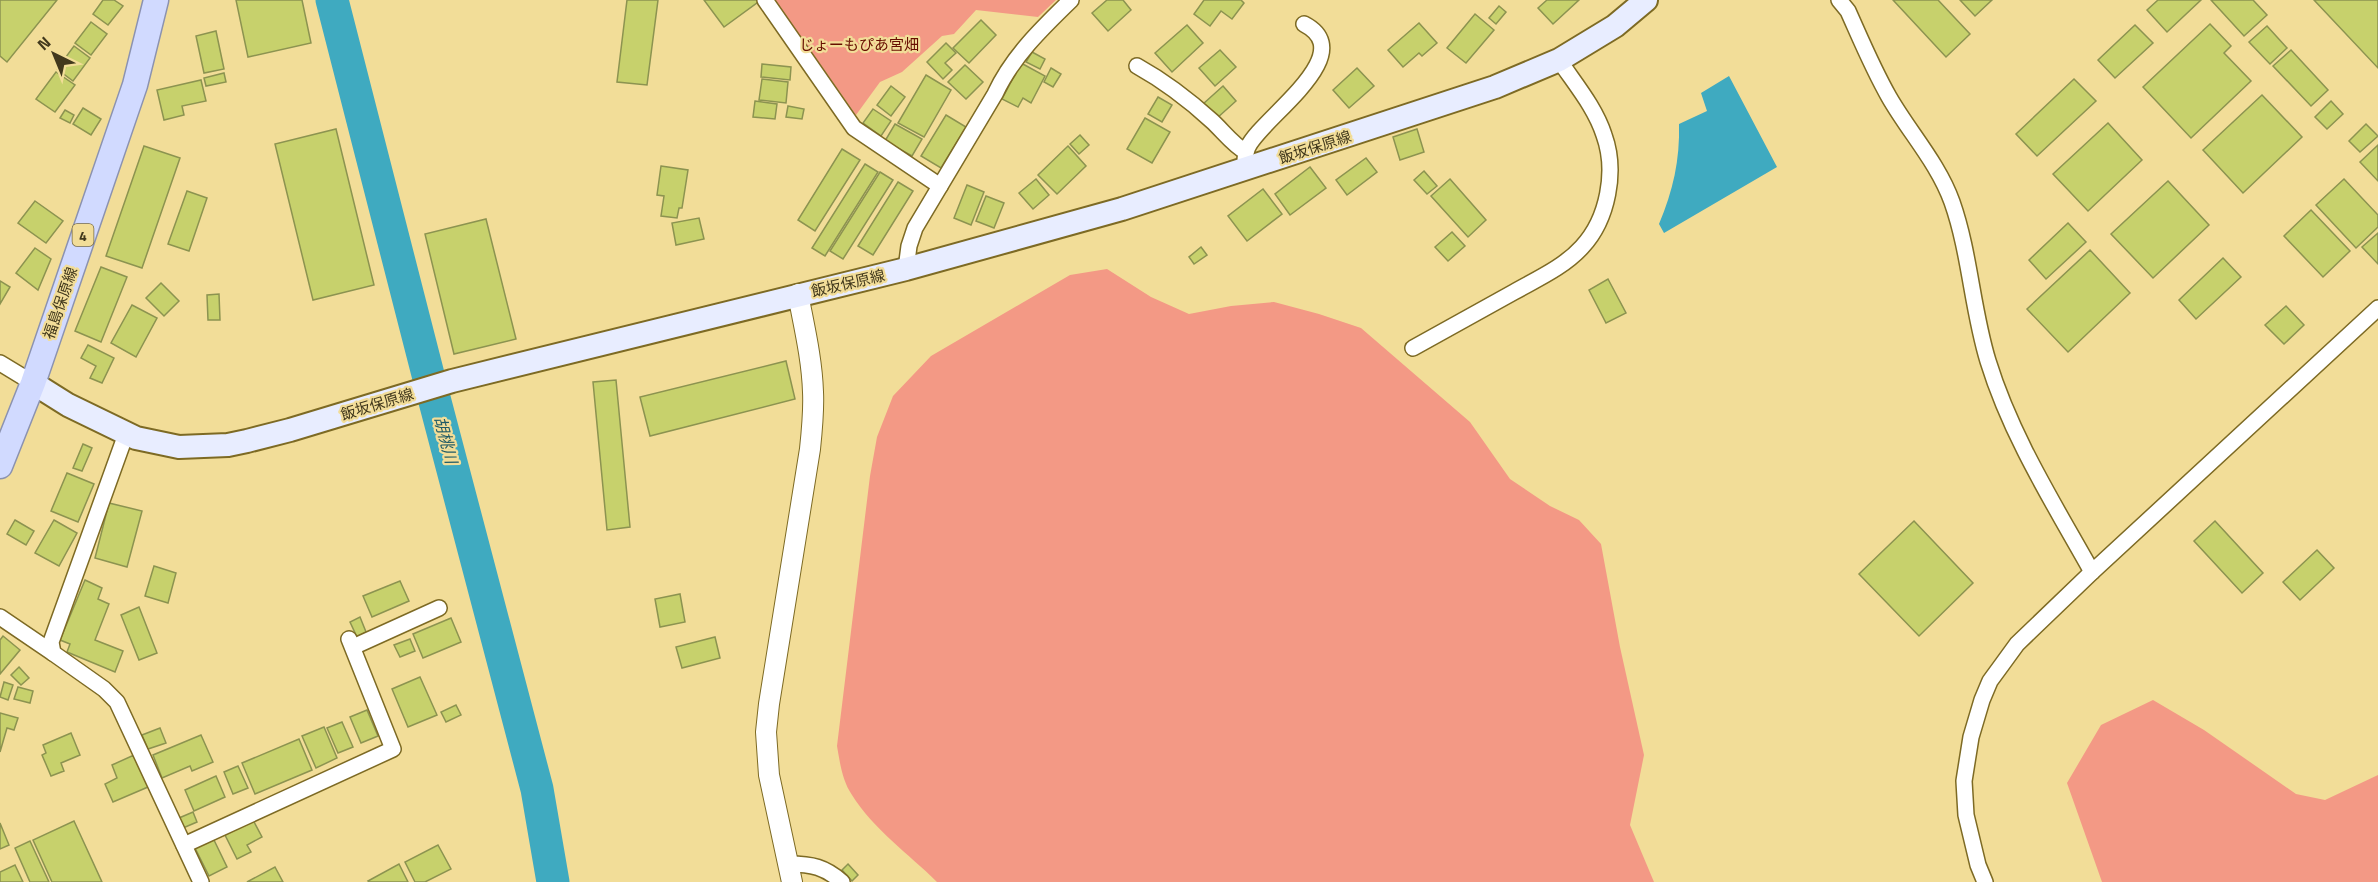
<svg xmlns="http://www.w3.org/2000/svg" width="2378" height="882" viewBox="0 0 2378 882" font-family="'Titillium Web','Noto Sans JP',sans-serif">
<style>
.green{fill:#f39985}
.water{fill:#3faac0}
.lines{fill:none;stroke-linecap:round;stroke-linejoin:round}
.river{stroke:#3faac0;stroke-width:33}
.building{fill:#c7d16c;stroke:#8c9350;stroke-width:1.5}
.minor-casing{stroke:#7d6a24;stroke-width:18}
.tertiary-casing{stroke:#7d6a24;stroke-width:22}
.secondary-casing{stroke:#7d6a24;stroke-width:26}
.primary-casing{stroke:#8b92b0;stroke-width:27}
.minor{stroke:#fff;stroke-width:15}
.tertiary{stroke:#fff;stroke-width:20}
.secondary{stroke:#e8edff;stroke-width:22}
.primary{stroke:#d1daff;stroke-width:24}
.labels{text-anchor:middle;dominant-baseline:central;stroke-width:4.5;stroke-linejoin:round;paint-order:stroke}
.shield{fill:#f2dd98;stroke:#776a42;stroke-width:1.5}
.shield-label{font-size:14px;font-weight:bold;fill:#42391d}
.park-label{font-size:15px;fill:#670e00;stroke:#f2dd98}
.street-label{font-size:15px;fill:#42391d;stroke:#f2dd98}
.water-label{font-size:16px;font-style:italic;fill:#1f5a65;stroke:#f2dd98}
</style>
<rect width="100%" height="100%" fill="#f2dd98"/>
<!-- green -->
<g class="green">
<polygon points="775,0 1056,0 1038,17 976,10 954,34 942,36 902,72 880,82 856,115"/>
<path d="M1107,269L1151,297L1189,314L1231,306L1274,302L1319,314L1361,328L1470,422L1510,479L1550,506L1579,520L1601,544L1620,647L1644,755L1630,825L1654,882H937C909,854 873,829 852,795C842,780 840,763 837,746L870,476L877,437L893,396L931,356L1070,275Z"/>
<polygon points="2153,700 2204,730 2296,794 2325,800 2378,775 2378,882 2102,882 2067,783 2101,725"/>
</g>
<!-- water -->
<path class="water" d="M1729,76L1777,167L1664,233L1659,224C1673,191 1680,160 1679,124L1707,111L1701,93Z"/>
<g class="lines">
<!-- river -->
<polyline class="river" points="332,0 433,394 537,789 553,882"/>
</g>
<!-- building -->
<g class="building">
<polygon points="0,0 57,0 7,62 0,56"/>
<polygon points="103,0 114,0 123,6 108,25 93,14"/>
<polygon points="236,0 302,0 311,43 248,57"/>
<polygon points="627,0 658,0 647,85 617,82"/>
<polygon points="704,0 761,0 724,27"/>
<polygon points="1107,0 1123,0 1131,10 1108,31 1092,13"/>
<polygon points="1204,0 1241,0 1244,3 1232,19 1221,11 1210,26 1194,14"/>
<polygon points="1547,0 1579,0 1553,24 1538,8"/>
<polygon points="1893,0 1938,0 1970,34 1946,57"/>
<polygon points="1960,0 1992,0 1975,16"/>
<polygon points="2158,0 2201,0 2167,32 2147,10"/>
<polygon points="2211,0 2253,0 2267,15 2244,36"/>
<polygon points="2314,0 2378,0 2378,68"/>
<polygon points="1499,6 1506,12 1496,24 1489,18"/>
<polygon points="1475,14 1494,30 1466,63 1447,48"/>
<polygon points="981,20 996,35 969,63 953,48"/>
<polygon points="91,22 107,34 91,55 75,43"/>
<polygon points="1419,23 1437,43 1422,56 1419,53 1403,67 1388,50"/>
<polygon points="2210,24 2231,46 2224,53 2251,81 2191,138 2143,87"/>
<polygon points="1187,25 1203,43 1172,72 1155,53"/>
<polygon points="2135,25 2153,43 2115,78 2098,60"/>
<polygon points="2267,26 2287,48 2270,64 2249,42"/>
<polygon points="216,31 224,69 204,73 196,36"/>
<polygon points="946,43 956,53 945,63 952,70 943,79 927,62"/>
<polygon points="74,46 90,58 73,81 57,69"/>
<polygon points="1220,50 1236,67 1215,86 1199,68"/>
<polygon points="2291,50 2328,90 2311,106 2273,66"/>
<polygon points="1032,52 1045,59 1040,69 1026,62"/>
<polygon points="1021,63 1045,76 1031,103 1023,98 1018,107 1002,99"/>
<polygon points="762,64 791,67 790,80 761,77"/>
<polygon points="965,65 983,82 966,99 948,82"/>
<polygon points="1051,68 1061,74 1053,87 1044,82"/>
<polygon points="1357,68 1374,86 1349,108 1333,90"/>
<polygon points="56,72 75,85 55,112 36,99"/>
<polygon points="224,73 226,82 206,86 204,78"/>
<polygon points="926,75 951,90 924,137 898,123"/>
<polygon points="762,79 788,82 786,103 759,100"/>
<polygon points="2074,79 2096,101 2037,156 2016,134"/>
<polygon points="201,80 206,101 182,106 184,115 164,120 157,90"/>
<polygon points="891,86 905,97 891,116 877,105"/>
<polygon points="1223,86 1236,101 1216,119 1203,104"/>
<polygon points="2262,95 2302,137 2243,193 2203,150"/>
<polygon points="1158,97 1172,105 1162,122 1148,114"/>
<polygon points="755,101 777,104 775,119 753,117"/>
<polygon points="2331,101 2343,114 2327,129 2315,117"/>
<polygon points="788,106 804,109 802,119 786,117"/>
<polygon points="83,108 101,119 91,135 73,124"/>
<polygon points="873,109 891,121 881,136 863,123"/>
<polygon points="65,110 74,115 70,123 60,118"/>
<polygon points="946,115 966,127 941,168 921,156"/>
<polygon points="1145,118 1170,132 1152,163 1127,149"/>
<polygon points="2108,123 2142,160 2088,211 2053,174"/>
<polygon points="895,124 922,139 912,156 885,141"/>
<polygon points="2366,124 2378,136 2360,152 2349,141"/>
<polygon points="336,129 374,285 313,300 275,144"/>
<polygon points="1417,129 1424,152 1400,160 1393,137"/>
<polygon points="1080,135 1089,145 1079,154 1070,144"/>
<polygon points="2378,145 2378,181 2360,162"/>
<polygon points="144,146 180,158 142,268 106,256"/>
<polygon points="1068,146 1086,166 1057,194 1038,175"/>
<polygon points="842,149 860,160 815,231 798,220"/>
<polygon points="1366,158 1377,172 1347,195 1336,180"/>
<polygon points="865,164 878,172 825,256 812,248"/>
<polygon points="661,166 688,170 682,208 679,208 677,218 661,216 664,196 657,195"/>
<polygon points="1310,167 1326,188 1290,215 1275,194"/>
<polygon points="1424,171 1437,186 1427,194 1414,180"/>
<polygon points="880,172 893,180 843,259 830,251"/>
<polygon points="1036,179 1049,195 1033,209 1019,193"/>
<polygon points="1450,179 1486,220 1468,237 1431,196"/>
<polygon points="2344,179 2378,215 2378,227 2356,248 2316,205"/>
<polygon points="2168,181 2209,225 2153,278 2111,234"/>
<polygon points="898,182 913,191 873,255 858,246"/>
<polygon points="967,185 984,192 971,225 954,218"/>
<polygon points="1263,189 1282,214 1247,241 1228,216"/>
<polygon points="187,191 207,198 189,251 168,244"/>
<polygon points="986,196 1004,203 994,228 976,221"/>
<polygon points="35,201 63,221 46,243 18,223"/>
<polygon points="2311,210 2350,251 2323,277 2284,236"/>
<polygon points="699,218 704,239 676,245 672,223"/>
<polygon points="486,219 516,339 454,354 425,234"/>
<polygon points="2068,223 2086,242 2046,279 2029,260"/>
<polygon points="1452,232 1465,246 1448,261 1435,247"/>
<polygon points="2378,233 2378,264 2362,247"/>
<polygon points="1201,247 1207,255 1194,264 1189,257"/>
<polygon points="35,248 51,259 38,290 16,273"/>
<polygon points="2090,250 2130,293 2068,352 2027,309"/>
<polygon points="2223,258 2241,277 2196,319 2179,300"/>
<polygon points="101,267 127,277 101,342 75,331"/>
<polygon points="1608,279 1626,313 1606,323 1589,290"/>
<polygon points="0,281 10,287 0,304"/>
<polygon points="161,283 179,301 164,316 146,298"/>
<polygon points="219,294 220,320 208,320 207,295"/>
<polygon points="132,305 157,318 136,357 111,343"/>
<polygon points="2286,306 2304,325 2284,344 2265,325"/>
<polygon points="88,345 114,358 102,383 90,378 96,366 81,358"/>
<polygon points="786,361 795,399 650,436 640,397"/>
<polygon points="616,380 630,527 607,530 593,382"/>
<polygon points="83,444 92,448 82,471 73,468"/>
<polygon points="67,473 94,484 78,522 51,511"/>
<polygon points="109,503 142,511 127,567 95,558"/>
<polygon points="15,520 34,531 26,545 7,534"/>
<polygon points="54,520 77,533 59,566 35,553"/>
<polygon points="1914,521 1973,583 1919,636 1859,574"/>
<polygon points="2215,521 2263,573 2242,593 2194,541"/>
<polygon points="2317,550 2334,568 2300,600 2283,582"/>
<polygon points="154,566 176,573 168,603 145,596"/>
<polygon points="85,580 102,588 98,599 109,604 95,640 123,651 115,672 67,652 70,644 60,640"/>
<polygon points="400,581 409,601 372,617 363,596"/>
<polygon points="680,594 685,622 660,627 655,599"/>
<polygon points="139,607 157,653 139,660 121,615"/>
<polygon points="360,617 366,632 357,637 350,622"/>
<polygon points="451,618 461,642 423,658 413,634"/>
<polygon points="3,636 20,650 0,674 0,640"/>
<polygon points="715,637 720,658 682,668 676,647"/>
<polygon points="410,639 415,651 400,657 394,645"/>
<polygon points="19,667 29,678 21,685 11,675"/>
<polygon points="420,677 437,715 408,727 392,689"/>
<polygon points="4,682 13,685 8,700 0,697"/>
<polygon points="18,687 33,691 30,703 14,699"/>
<polygon points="456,705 461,715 446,722 441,712"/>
<polygon points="367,710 378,736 361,743 350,717"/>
<polygon points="0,713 18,718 14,730 7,728 0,752"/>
<polygon points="342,722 353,747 338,753 327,728"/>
<polygon points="324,727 337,758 316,768 302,736"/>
<polygon points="160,728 166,743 148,749 142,735"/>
<polygon points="71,733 80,755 61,763 64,771 51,776 42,755 46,753 43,745"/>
<polygon points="201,735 213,762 192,771 190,766 162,778 153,755"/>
<polygon points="299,739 312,770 255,794 242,763"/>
<polygon points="134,755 148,787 113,802 105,784 117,778 112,765"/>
<polygon points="238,766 248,788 233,794 224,772"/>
<polygon points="216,776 225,797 194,811 185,790"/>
<polygon points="193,812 197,822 183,828 179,818"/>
<polygon points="253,820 262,837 247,845 251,852 237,859 225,835"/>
<polygon points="74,821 102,882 52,882 33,840"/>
<polygon points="0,823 9,845 0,849"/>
<polygon points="213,838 227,867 209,876 195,848"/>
<polygon points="30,841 49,882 30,882 15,848"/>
<polygon points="438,845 451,869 425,882 415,882 405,862"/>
<polygon points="399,864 408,882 369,882 368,881"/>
<polygon points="848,864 858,875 852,881 842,870"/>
<polygon points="15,865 23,882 0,882 0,872"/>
<polygon points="275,867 283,882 247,882"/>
</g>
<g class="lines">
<!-- minor casing -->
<g class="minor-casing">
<g id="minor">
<polyline points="765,0 854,128 940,186"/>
<path d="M1839,0L1848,11C1861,40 1873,69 1889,97C1909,132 1938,163 1952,202C1970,253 1972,309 1988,361C2011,436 2054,504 2092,572"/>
<path d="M1137,66C1164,81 1189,100 1212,121C1223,131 1233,145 1246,152"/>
<path d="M1246,170C1245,162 1244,155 1248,147C1260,119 1362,54 1304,24"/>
<path d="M906,269L909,246L915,228L995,94C1012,57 1042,28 1071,0"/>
<path d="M1413,348C1447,329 1480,311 1514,292C1537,279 1564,267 1582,247C1608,219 1617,171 1604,135C1595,107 1575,84 1559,60"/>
<polyline points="0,363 33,383"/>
<polyline points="126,434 51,642 53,653 104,689 117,702 201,882"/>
<polyline points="0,617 53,653"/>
<polyline points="353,647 439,608"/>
<polyline points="184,845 393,749 349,639"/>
<path d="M789,864C812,864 825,867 842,882"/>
<polyline points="1985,882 1978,865 1966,815 1964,781 1971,737 1982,700 1990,681 2001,666 2017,644 2092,572 2378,308"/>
</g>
</g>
<!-- tertiary casing -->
<g class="tertiary-casing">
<path id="tertiary" d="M792,882L769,775L766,732L769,704L810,449C812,430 814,411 813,392C812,359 804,326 798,294"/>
</g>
<!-- secondary casing -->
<g class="secondary-casing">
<polyline id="secondary" points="33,383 68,405 136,438 179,447 228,445 247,441 290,430 452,381 906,269 1122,209 1495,87 1559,60 1615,26 1646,0"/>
</g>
<!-- primary casing -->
<g class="primary-casing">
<polyline id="primary" points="0,466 33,383 135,85 156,0"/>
</g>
<!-- minor -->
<use href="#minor" class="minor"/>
<!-- tertiary -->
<use href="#tertiary" class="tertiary"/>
<!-- secondary -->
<use href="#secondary" class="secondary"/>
<!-- primary -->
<use href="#primary" class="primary"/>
</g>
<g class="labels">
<!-- shield labels -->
<rect class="shield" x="72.5" y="224" width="21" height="22" rx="4.5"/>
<g class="shield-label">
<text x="83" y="235">4</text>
</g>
<!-- park labels -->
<g class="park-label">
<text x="859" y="44">じょーもぴあ宮畑</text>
</g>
<!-- street labels -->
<g class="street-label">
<text transform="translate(1315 147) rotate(-18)">飯坂保原線</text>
<text transform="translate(848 283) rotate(-13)">飯坂保原線</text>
<text transform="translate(60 303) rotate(-71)">福島保原線</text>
<text transform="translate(377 404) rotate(-17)">飯坂保原線</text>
</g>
<!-- water labels -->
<g class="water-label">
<text transform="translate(446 440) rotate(75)">胡桃川</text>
</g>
</g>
<!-- north arrow -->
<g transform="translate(54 54) rotate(317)" stroke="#f2dd98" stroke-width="4.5" paint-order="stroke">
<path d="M0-4.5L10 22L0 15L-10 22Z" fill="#42391d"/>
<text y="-9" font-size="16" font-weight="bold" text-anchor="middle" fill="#42391d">N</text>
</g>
</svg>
